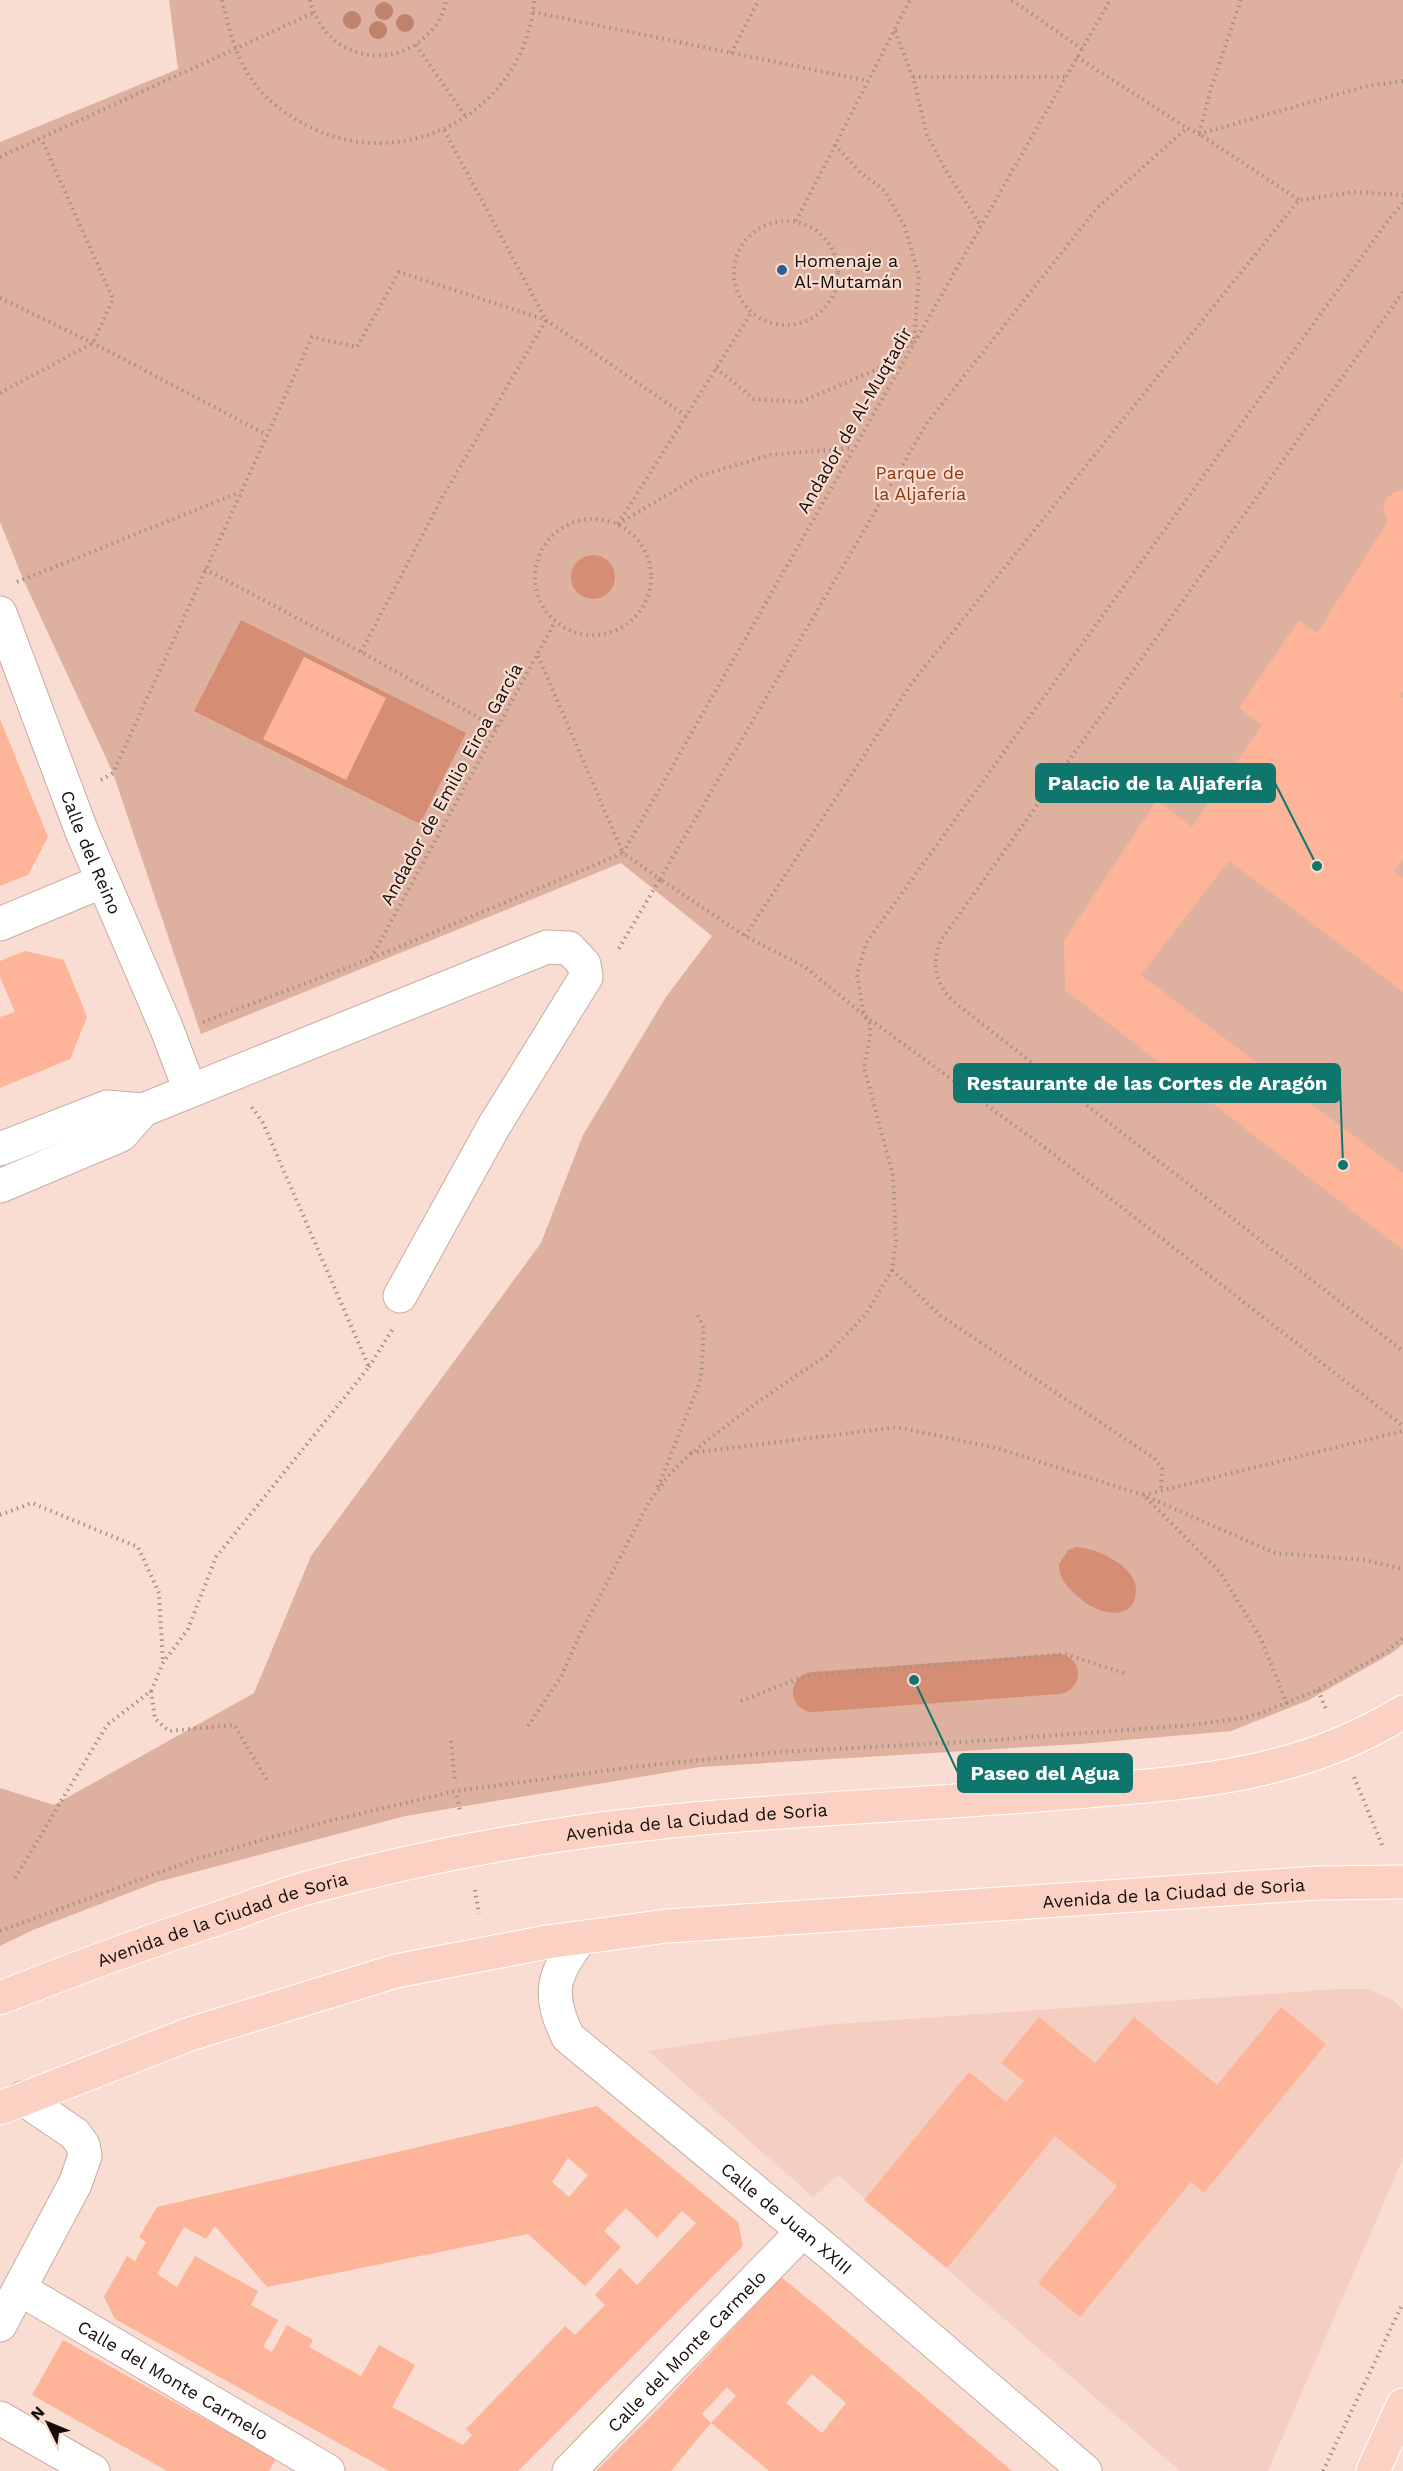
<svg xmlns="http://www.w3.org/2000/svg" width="1403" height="2471" viewBox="0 0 1403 2471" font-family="'Work Sans',sans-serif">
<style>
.built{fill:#f3cec1}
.green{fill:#deb09f}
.water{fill:#d58e74}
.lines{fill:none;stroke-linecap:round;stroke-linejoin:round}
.canal{stroke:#d58e74;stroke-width:40}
.building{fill:#feb498;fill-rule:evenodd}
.minor-casing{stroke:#c8aca2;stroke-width:35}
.major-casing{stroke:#fff;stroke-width:35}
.path{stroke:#a58f87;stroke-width:4;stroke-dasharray:1.5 4.5;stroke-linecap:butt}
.minor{stroke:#fff;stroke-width:33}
.major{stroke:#fad1c2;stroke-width:33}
.tree{fill:#be836a}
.poi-dot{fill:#296098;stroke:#faddd2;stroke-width:2}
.labels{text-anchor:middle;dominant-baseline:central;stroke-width:4.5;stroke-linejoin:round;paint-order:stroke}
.poi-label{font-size:18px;fill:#160c09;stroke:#faddd2;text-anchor:start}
.street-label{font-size:18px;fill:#160c09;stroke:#faddd2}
.park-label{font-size:18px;fill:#8d3914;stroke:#faddd2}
.leader{fill:none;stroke:#0f766e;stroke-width:2}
.callout-dot{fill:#0f766e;stroke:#faddd2;stroke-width:2}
.callout{fill:#0f766e;stroke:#0f766e;stroke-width:2}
.callout-label{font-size:20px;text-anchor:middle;font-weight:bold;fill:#fff}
</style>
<rect width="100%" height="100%" fill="#faddd2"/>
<!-- built -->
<polygon class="built" points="1340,1989 1368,1989 1393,2000 1403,2009 1403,2158 1268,2471 1180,2471 838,2175 813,2197 648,2051 822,2025"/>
<!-- green -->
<polygon class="green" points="169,0 1403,0 1403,1644 1392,1653 1309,1700 1231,1731 1080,1744 700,1767 405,1816 157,1882 33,1930 0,1946 0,1788 54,1805 254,1693 311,1556 541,1243 583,1135 666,997 712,936 621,863 201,1034 113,773 23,579 0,522 0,142 178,69"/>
<!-- water -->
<g class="water">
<circle cx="593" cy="577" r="22"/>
<polygon points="241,620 466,733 420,824 194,711"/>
<path d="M1076,1547C1097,1548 1136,1566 1136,1590C1135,1623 1100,1614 1083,1601C1071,1591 1059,1581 1059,1564L1068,1550Z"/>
</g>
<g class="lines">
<!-- canal -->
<polyline class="canal" points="813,1692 1058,1674"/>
</g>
<!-- building -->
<g class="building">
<polygon points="1403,490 1403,691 1400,695 1403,698 1403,859 1394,871 1403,878 1403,992 1229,861 1141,975 1403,1173 1403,1250 1065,990 1064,940 1157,800 1192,827 1262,725 1239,708 1299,620 1317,633 1388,521 1383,508 1385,500 1393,493"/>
<polygon points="304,657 386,698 346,780 263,739"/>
<polygon points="0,719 48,837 28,875 0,886"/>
<polygon points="25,951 64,960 87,1017 70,1059 0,1088 0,1017 15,1012 0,977 0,961"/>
<polygon points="1281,2007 1326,2044 1204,2193 1191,2182 1080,2317 1038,2283 1117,2186 1055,2136 947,2268 864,2200 969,2072 1006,2102 1024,2081 1001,2063 1039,2017 1095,2063 1134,2017 1217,2085"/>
<path d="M597,2106L738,2222L743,2246L518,2471H389L115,2319L104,2297L127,2256L135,2261L146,2242L139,2237L157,2207ZM568,2158L588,2175L569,2197L552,2182ZM626,2208L657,2238L682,2211L696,2223L637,2285L620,2268L595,2295L605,2305L575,2335L565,2326L466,2429L472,2435L463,2445L392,2407L415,2365L379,2345L361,2376L309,2347L313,2340L287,2325L272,2352L263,2347L278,2320L251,2305L258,2291L195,2256L177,2287L157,2274L184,2227L206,2239L215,2226L267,2287L528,2234L585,2286L621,2247L604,2231Z"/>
<path d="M781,2277L818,2307L1012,2471H769L711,2423L736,2396L727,2387L702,2414L711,2423L671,2471H596L659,2408ZM812,2374L846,2403L822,2433L786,2403Z"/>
<polygon points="63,2340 276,2459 269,2471 167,2471 32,2395"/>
</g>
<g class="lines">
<!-- minor casing -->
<g class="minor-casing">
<g id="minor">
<path id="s1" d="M0,613L82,832L166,1027L190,1090"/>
<polyline points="0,924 103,881"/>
<polyline points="0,1149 107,1107 143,1110 547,947 569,948 584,964 586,977 494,1126 400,1296"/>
<polyline points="0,1186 121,1135 143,1110"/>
<path id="s2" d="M581,1938C552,1975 547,1994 568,2037L831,2254L1085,2471"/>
<path id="s3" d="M20,2289L328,2471"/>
<polyline points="0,2325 75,2184 85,2156 83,2145 75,2134 22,2098"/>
<polyline points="0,2418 93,2471"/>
<path id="s4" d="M569,2471L803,2231"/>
</g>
</g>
<!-- major casing -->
<g class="major-casing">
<g id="major">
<path id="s5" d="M0,1998C74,1969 149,1941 225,1916C252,1907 279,1896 307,1888C423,1856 544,1834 663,1822C796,1808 929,1805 1061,1793C1185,1783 1294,1779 1403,1712"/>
<path id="s6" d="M0,2108L190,2034L396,1971L547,1942L667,1926L1318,1883L1403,1882"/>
<polyline points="1373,2471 1403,2405"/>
</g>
</g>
<!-- path -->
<g class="path">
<path d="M222,0C230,31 235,58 255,84C267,101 286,114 304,124C402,178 526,112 534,0"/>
<path d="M310,0C323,54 385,74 426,36C436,27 444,14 446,0"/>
<polyline points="1012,0 1082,49"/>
<polyline points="1241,0 1212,85 1199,134 1299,200"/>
<polyline points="533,12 868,81"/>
<polyline points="895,31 913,77 927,135 945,169 981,226"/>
<polyline points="416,45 466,117"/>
<polyline points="731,53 759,0"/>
<polyline points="1077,57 1187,128"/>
<polyline points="913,77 1065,77"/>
<polyline points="0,157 313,13"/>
<polyline points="1403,203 1387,222 866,943 857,975 864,1015 1052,1153 1403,1426"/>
<circle cx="786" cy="273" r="52"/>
<polyline points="796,221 910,0"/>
<path d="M1403,292L941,940C931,966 935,983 954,1002L1403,1351"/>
<polyline points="0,298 93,343 267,435"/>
<polyline points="716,368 754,399 800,402 878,369 914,341 919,276 905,227 885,191 860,172 835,145"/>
<polyline points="0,393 93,343 113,299 41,138"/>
<circle cx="593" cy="577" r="58"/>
<polyline points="618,524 699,476 770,455 853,448"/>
<polyline points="618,524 751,313"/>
<polyline points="205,569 361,652 497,728"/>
<polyline points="17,582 240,492"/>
<polyline points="361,652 443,496 546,320 444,130"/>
<polyline points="538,656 623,853"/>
<polyline points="101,780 113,773 312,337 357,347 399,272 546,320 686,416"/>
<polyline points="623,853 1110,0"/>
<polyline points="745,936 911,684 1299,200 1356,192 1403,195"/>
<polyline points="371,958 555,622"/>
<polyline points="203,1022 370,959 623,853 660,879 927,423 1097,208 1187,128 1199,134 1367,86 1403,81"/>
<polyline points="892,1270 941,1316 1154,1458 1162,1468 1161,1491"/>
<polyline points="369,1367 392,1330"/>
<polyline points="691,1453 897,1427 1000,1449 1143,1495 1275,1553 1365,1560 1403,1569"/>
<polyline points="658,1487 701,1379 704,1328 696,1312"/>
<polyline points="0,1515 32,1503 138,1547 159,1593 163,1663"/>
<polyline points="1318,1690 1326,1709"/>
<polyline points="151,1691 155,1719 169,1731 234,1725 267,1780"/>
<polyline points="741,1701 805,1676 1065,1654 1127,1674"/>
<polyline points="1287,1704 1261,1639 1220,1572 1143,1495 1403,1431"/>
<polyline points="528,1726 562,1675 578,1638 649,1502 670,1474 691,1453 759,1401 827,1355 866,1314 892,1270 896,1241 893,1176 864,1067 870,1037 870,1024 864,1015 805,967 745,936 660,879 618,950"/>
<polyline points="451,1741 455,1783"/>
<polyline points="1354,1777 1382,1845"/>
<polyline points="457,1796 460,1811"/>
<polyline points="15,1878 107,1725 151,1691 163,1663 188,1629 216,1557 369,1367 263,1123 251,1106"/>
<polyline points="475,1890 479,1914"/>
<polyline points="0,1931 196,1859 325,1822 456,1791 633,1767 778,1752 979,1741 1192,1725 1243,1718 1261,1713 1318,1690 1386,1652 1403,1638"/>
<polyline points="1323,2471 1403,2303"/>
</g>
<!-- minor -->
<use href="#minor" class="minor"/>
<!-- major -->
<use href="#major" class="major"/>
</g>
<!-- trees -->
<g class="tree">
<circle cx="384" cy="11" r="9"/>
<circle cx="352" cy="20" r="9"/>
<circle cx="405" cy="23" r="9"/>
<circle cx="378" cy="30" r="9"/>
</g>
<!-- markers -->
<circle class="poi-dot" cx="782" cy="270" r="6"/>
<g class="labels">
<!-- poi labels -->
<g class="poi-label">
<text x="794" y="260">Homenaje a<tspan x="794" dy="21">Al-Mutamán</tspan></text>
</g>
<!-- street labels -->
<g class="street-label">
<text transform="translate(854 420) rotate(-60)">Andador de Al-Muqtadir</text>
<text transform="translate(451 784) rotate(-61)">Andador de Emilio Eiroa García</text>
<text stroke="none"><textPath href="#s1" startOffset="256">Calle del Reino</textPath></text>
<text stroke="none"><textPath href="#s5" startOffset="722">Avenida de la Ciudad de Soria</textPath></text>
<text stroke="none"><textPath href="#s6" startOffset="1202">Avenida de la Ciudad de Soria</textPath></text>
<text stroke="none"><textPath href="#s5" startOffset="236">Avenida de la Ciudad de Soria</textPath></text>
<text stroke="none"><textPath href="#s2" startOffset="392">Calle de Juan XXIII</textPath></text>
<text stroke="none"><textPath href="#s4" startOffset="168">Calle del Monte Carmelo</textPath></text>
<text stroke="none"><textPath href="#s3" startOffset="178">Calle del Monte Carmelo</textPath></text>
</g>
<!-- park labels -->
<g class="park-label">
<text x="920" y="472">Parque de<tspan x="920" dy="21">la Aljafería</tspan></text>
</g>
</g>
<!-- callouts -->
<path class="leader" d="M1317 866L1275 783M1343 1165L1340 1083M914 1680L958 1773"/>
<g class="callout-dot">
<circle cx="1317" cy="866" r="6"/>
<circle cx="1343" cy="1165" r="6"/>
<circle cx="914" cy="1680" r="6"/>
</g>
<g class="callout">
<rect x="1036" y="764" width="239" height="38" rx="6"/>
<rect x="954" y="1064" width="386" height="38" rx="6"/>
<rect x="958" y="1754" width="174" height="38" rx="6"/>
</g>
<g class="callout-label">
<text x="1155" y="790">Palacio de la Aljafería</text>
<text x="1147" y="1090">Restaurante de las Cortes de Aragón</text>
<text x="1045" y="1780">Paseo del Agua</text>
</g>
<!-- north arrow -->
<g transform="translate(48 2423) rotate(313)" stroke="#faddd2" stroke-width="4.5" paint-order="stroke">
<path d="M0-4.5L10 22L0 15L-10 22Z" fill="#160c09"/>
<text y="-9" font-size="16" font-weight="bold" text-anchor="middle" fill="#160c09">N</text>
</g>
</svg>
